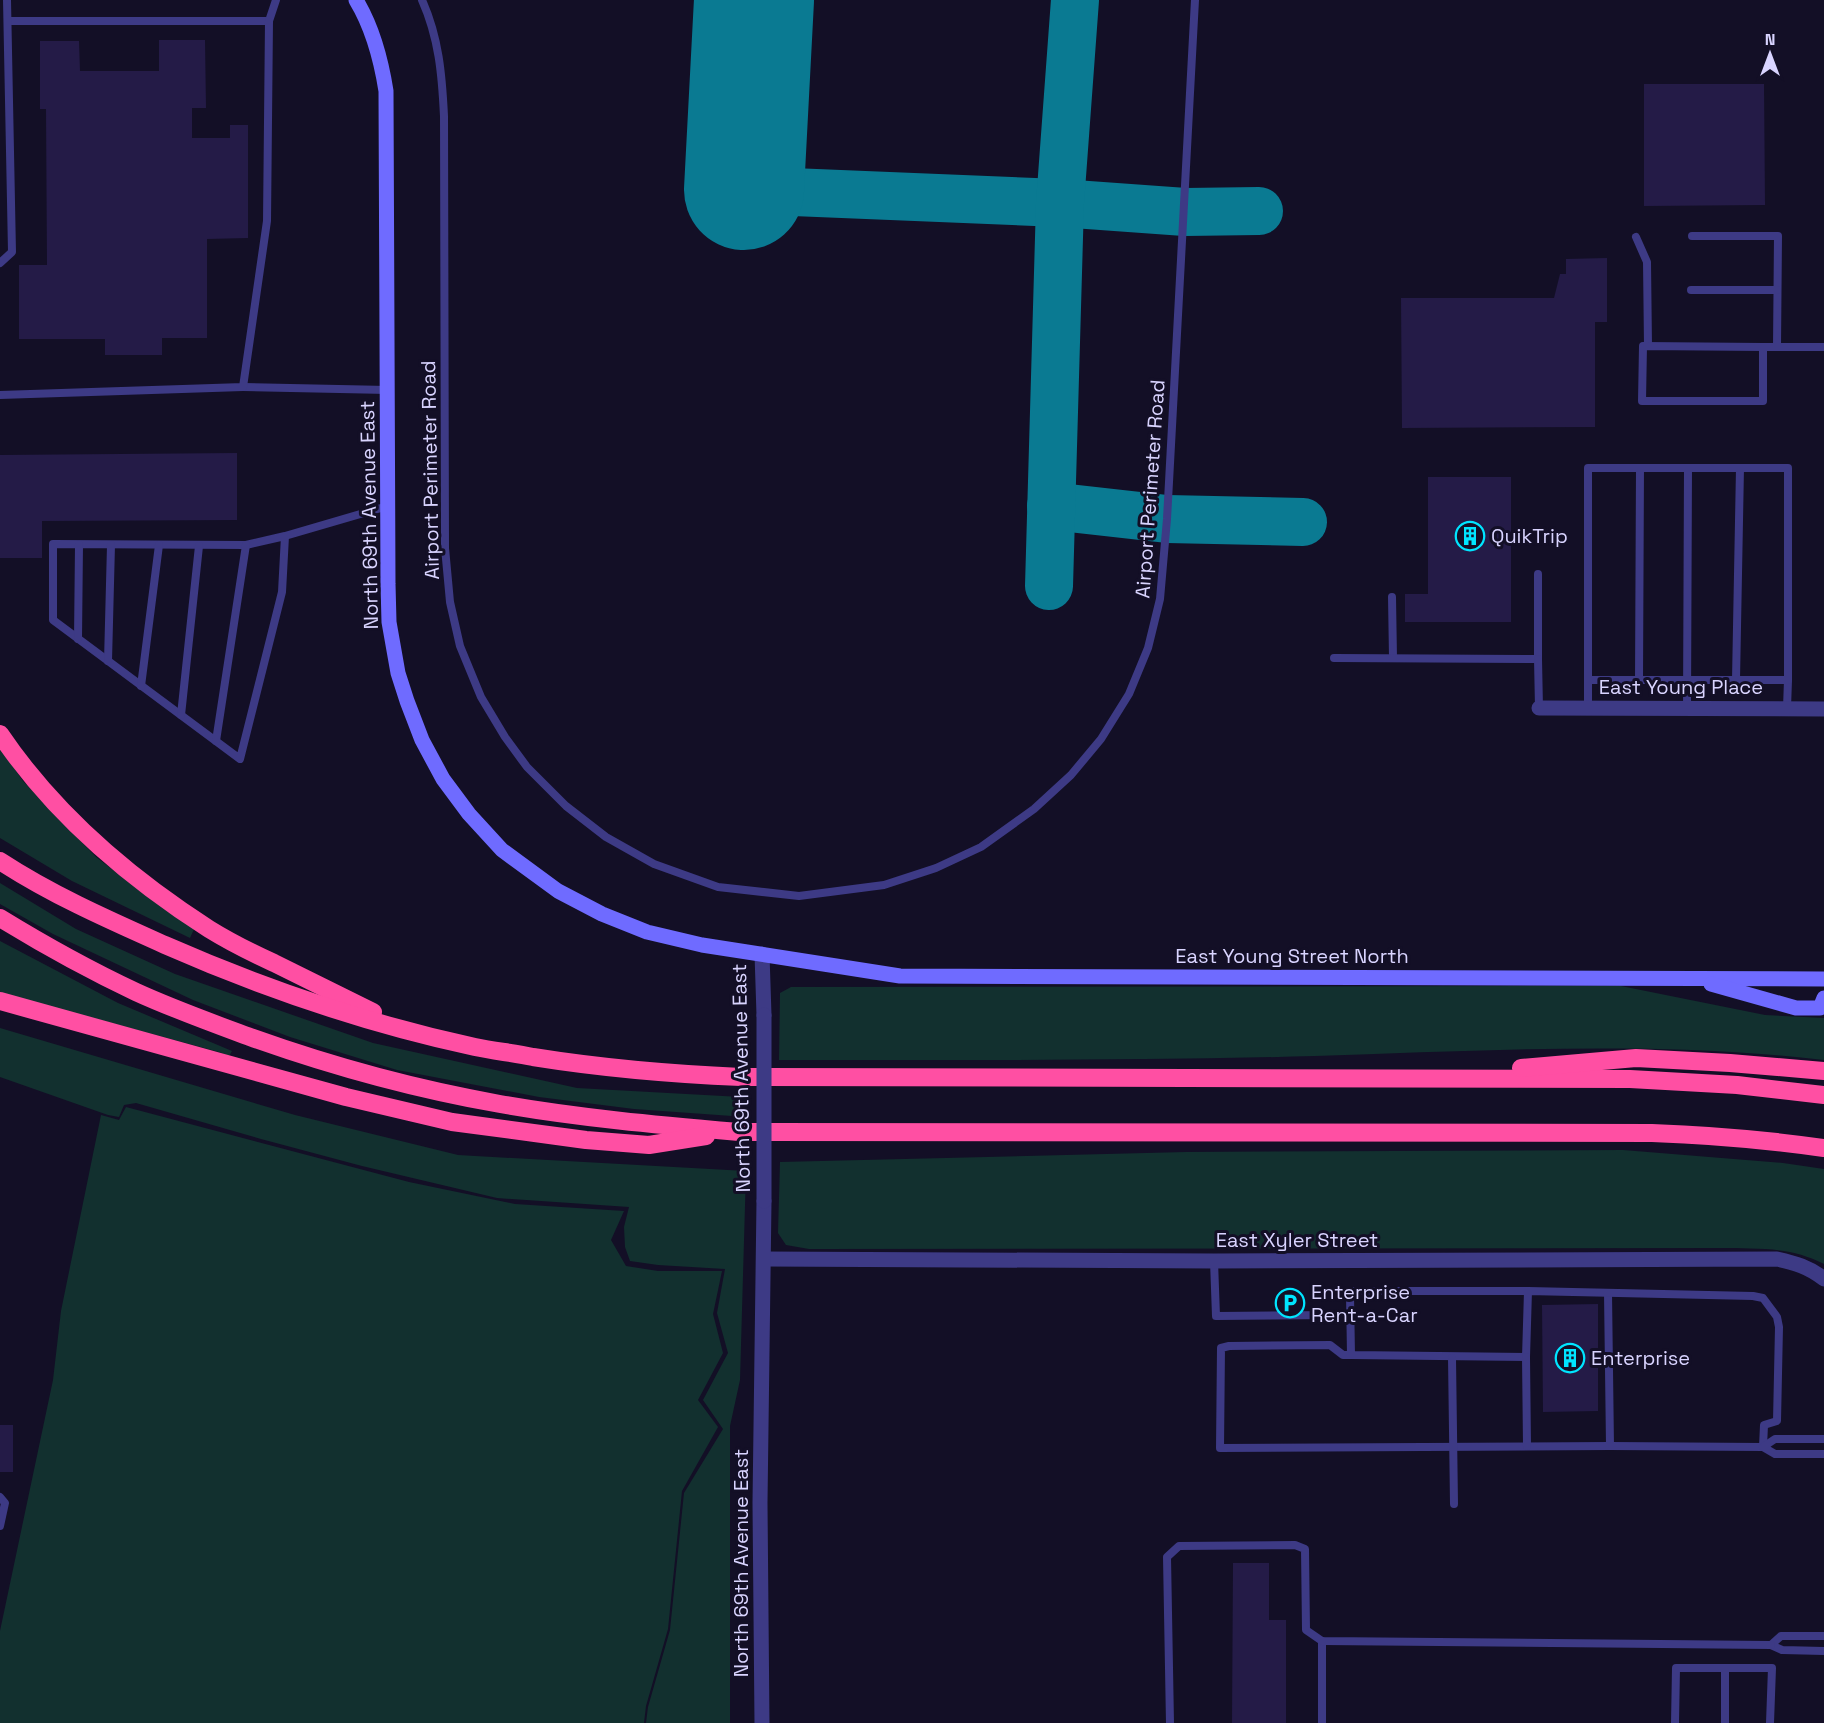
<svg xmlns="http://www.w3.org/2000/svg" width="1824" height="1723" viewBox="0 0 1824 1723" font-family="'Space Grotesk',sans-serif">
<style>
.green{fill:#12302f}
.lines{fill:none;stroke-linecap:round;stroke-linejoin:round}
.taxiway{stroke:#0a7a92;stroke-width:48}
.runway{stroke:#0a7a92;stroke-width:120}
.building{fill:#241b47}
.lane{stroke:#3d3a85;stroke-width:8}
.street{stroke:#3d3a85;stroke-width:15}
.secondary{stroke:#6f6bff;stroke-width:15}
.highway{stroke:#ff4fa3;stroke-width:18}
.street-bridge{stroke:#3d3a85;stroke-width:15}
.labels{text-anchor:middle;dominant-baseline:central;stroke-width:6;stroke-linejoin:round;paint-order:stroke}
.street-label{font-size:20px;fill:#d9d4ff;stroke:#130f26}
.poi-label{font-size:20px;fill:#d9d4ff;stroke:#130f26;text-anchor:start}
</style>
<rect width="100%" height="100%" fill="#130f26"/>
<!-- green -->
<g class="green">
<polygon points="0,748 23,781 96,857 163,908 194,929 190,938 72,881 0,838"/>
<polygon points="0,883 76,929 175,974 373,1043 577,1088 741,1097 746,1096 746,1117 634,1109 539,1097 397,1070 290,1037 193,1000 53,934 0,904"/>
<polygon points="0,941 118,1003 232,1051 229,1056 219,1052 0,993"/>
<path d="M1621,986L1765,1015L1824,1018V1060C1656,1040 1484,1051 1315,1056C1137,1061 958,1060 779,1060L780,993L791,987Z"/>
<polygon points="0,1028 295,1115 458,1155 746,1171 740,1380 730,1426 730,1723 646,1723 648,1707 670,1630 684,1493 723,1429 703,1400 728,1353 717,1313 725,1269 658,1265 630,1261 625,1247 624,1227 629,1207 497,1198 362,1166 261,1139 136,1103 124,1105 119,1117 108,1115 0,1077"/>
<polygon points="126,1107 409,1182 515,1204 624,1211 611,1240 626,1266 658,1271 722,1271 713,1314 723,1353 698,1400 718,1427 682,1491 668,1629 646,1706 644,1723 0,1723 0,1631 53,1380 61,1311 101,1115 119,1120"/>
<path d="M1623,1150L1783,1163L1824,1169V1264C1790,1246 1757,1249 1720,1248L809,1249L786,1245L778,1233L780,1162L1186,1152Z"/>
</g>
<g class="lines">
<!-- taxiway -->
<g class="taxiway">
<polyline points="744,190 1060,203 1185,212 1259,211"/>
<polyline points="1051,506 1167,519 1303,522"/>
<polyline points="1049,586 1060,203 1075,0"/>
</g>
<!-- runway -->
<polyline class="runway" points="744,190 754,0"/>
</g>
<!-- building -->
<g class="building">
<polygon points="159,40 205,40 206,108 192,108 192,138 230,138 230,125 248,125 248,238 207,239 207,338 162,338 162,355 105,355 105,339 19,339 19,265 47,265 46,109 40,109 40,41 79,41 80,71 159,71"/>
<polygon points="1644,84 1764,84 1765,205 1644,206"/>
<polygon points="1607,258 1607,322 1595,322 1595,427 1402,428 1401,298 1554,298 1560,274 1566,274 1566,259"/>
<polygon points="237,453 237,520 42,521 42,558 0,558 0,455"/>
<polygon points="1428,477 1511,477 1511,622 1405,622 1405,594 1428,594"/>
<polygon points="1598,1304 1598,1411 1543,1412 1542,1305"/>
<rect x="0" y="1425" width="13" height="47"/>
<polygon points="1233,1563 1269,1563 1269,1620 1286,1620 1286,1723 1232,1723"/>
</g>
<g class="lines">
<!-- lane -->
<g class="lane">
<path d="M422,0C439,38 442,75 444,116L445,548L450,602L460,646L481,697L505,737L527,767L566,806L606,837L654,864L718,887L799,896L884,885L936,868L981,847L1034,809L1071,775L1101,739L1129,694L1148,648L1160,599L1167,519L1195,0"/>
<polyline points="8,21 269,21"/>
<polyline points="1692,236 1778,236 1777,347"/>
<polyline points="1636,237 1647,262 1648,346"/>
<polyline points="0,263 12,252 7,0"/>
<polyline points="1691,290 1777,290"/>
<polyline points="1763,347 1763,401 1642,401 1643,346 1763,347 1824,347"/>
<polyline points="243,387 388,390"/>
<polyline points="0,395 243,387 267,221 269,21 276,0"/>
<polyline points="285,536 282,592 240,759 53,620 53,544 246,545 285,536 388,506"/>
<polyline points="1392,597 1393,658"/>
<polyline points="78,639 79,545"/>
<polyline points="1334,658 1538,659 1538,574"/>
<polyline points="1538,659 1539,708"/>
<polyline points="108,661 111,545"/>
<polyline points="1639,680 1640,468"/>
<polyline points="1736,680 1740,468"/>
<polyline points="141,686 159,545"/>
<polyline points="1687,708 1688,468"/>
<polyline points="1787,708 1788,680"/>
<polyline points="1588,709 1588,468 1788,468 1788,680 1588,680"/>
<polyline points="181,715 199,546"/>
<polyline points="216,741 246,545"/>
<polyline points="1214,1261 1216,1316 1334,1315"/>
<polyline points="1608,1293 1610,1446"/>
<polyline points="1351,1355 1350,1295 1353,1291 1528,1291 1526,1357 1351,1355 1343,1355 1330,1345 1229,1346 1221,1348 1220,1448 1610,1446 1763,1447 1764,1425 1777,1421 1779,1327 1777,1317 1763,1298 1753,1296 1528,1291"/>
<polyline points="1526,1357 1527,1446"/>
<polyline points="1452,1358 1454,1504"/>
<polyline points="1824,1439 1775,1439 1763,1447 1775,1454 1824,1454"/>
<polyline points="0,1497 5,1503 0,1526"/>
<polyline points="1824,1636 1781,1636 1771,1645 1782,1650 1824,1651"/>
<polyline points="1322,1641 1322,1723"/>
<polyline points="1725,1668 1725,1723"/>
<polyline points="1170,1723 1167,1557 1179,1546 1295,1545 1305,1549 1306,1630 1322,1641 1771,1645"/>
<polyline points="1675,1723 1676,1668 1772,1668 1770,1723"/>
</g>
<!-- street -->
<g class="street">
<polyline points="1539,708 1824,709"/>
<polyline points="762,954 764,1015"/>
<path d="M764,1259L1214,1261L1777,1259C1795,1263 1809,1267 1824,1279"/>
<polyline points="762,1723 760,1503 764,1201"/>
</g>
<!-- secondary -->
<g class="secondary">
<path d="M356,0C373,28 381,59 386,91L388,584L389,622L398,673L407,701L422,740L443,779L469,814L502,850L558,891L602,914L647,932L702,945L900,976L1824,979"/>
<polyline points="1711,984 1796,1008 1820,1008 1824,998"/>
</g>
<!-- highway -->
<g class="highway">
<path d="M0,734C54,814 128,877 209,929C230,942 252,953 274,963C307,979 340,996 373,1012"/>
<path d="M0,861C52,895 109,920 165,945C265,989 368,1024 475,1047C494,1051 514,1053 533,1057C602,1068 671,1074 741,1077L1630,1079L1737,1085L1824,1095"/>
<path d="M0,918C44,945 89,970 136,992C173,1009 212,1023 250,1037C331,1066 415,1089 500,1104C579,1118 659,1125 739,1132L1652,1133C1710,1135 1767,1140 1824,1148"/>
<polyline points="0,1001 346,1097 452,1122 586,1140 649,1145 706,1136"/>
<polyline points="1521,1068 1636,1058 1730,1063 1824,1071"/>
</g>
<!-- street-bridge -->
<polyline class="street-bridge" points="764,1015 764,1201"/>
</g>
<!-- icons -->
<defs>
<g id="building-ring" transform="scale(1.5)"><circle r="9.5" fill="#130f26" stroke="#00e5ff" stroke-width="1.5"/><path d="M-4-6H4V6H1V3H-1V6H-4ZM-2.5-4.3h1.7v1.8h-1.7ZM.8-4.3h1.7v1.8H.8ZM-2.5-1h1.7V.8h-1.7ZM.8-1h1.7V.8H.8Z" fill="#00e5ff"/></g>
<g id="parking-ring" transform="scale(1.5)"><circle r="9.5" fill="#130f26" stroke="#00e5ff" stroke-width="1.5"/><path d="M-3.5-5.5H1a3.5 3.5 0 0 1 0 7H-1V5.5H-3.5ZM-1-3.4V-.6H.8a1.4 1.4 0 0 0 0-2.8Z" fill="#00e5ff"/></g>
</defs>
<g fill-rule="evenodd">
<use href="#building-ring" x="1470" y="536"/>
<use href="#parking-ring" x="1290" y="1303"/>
<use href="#building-ring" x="1570" y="1358"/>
</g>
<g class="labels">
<!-- street labels -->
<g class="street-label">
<text transform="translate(430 470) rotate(-91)">Airport Perimeter Road</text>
<text transform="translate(1150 489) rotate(-86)">Airport Perimeter Road</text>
<text transform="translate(369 515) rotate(-91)">North 69th Avenue East</text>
<text x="1681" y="687">East Young Place</text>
<text x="1292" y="956">East Young Street North</text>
<text transform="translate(741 1078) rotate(-91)">North 69th Avenue East</text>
<text x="1297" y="1240">East Xyler Street</text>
<text transform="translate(741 1563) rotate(-90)">North 69th Avenue East</text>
</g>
<!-- poi labels -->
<g class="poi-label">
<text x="1491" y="536">QuikTrip</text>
<text x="1311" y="1292">Enterprise<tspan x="1311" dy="23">Rent-a-Car</tspan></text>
<text x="1591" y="1358">Enterprise</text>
</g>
</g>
<!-- north arrow -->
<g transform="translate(1770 54)" stroke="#130f26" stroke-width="4.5" paint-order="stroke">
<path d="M0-4.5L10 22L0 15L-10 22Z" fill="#d9d4ff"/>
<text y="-9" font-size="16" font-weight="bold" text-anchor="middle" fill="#d9d4ff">N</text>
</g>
</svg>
